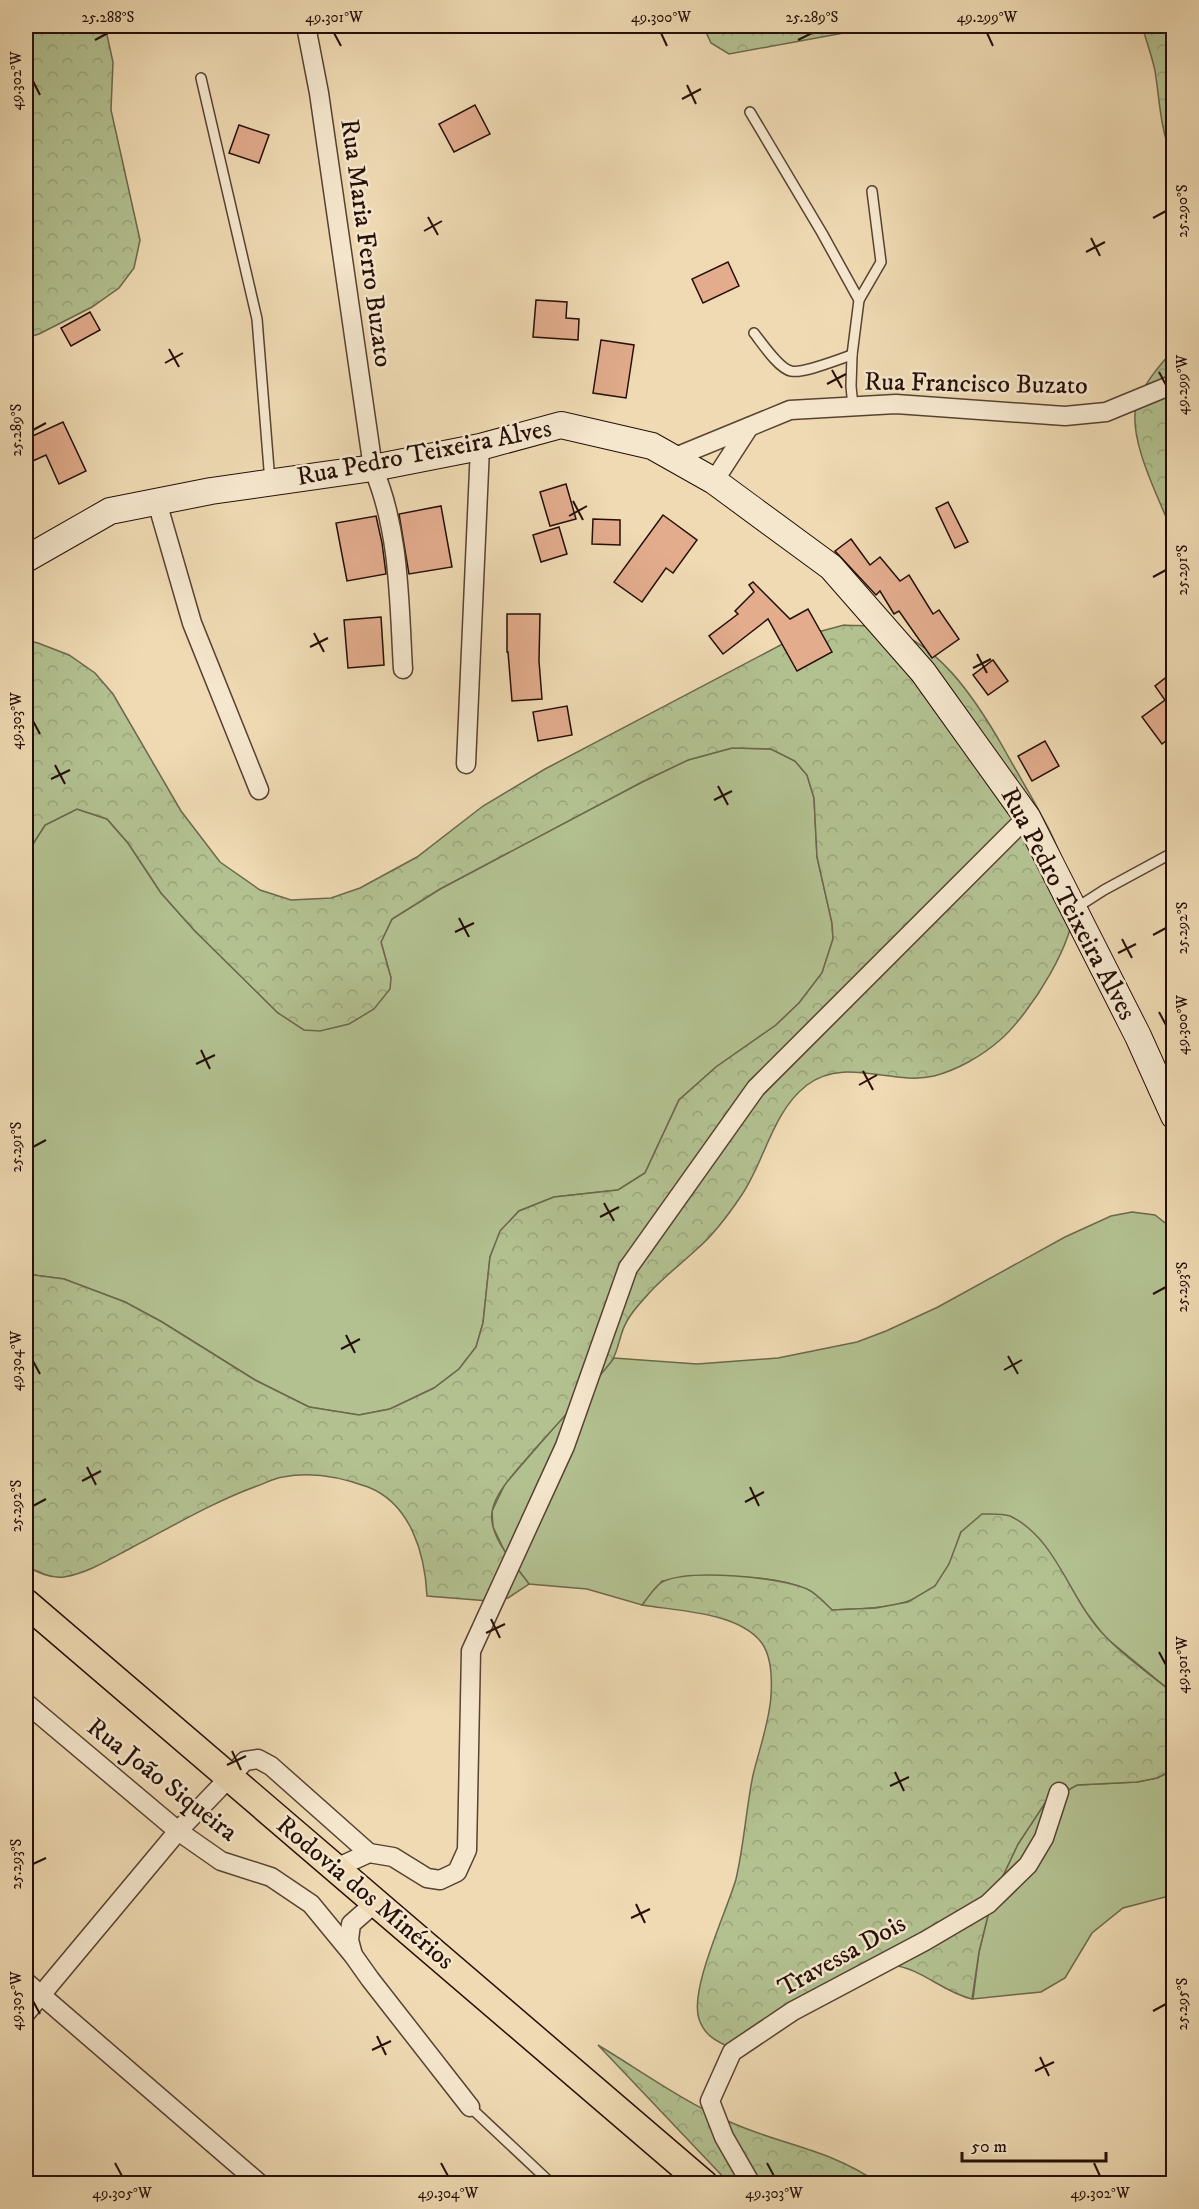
<svg xmlns="http://www.w3.org/2000/svg" width="1199" height="2209" viewBox="0 0 1199 2209" font-family="'IM FELL DW Pica',serif">
<style>
.green{fill:#b3c191;stroke:#6c684c;stroke-width:1.5}
.forest{fill:url(#forest-crowns);stroke:#6c684c;stroke-width:1.5}
.building{fill:#e2ac8d;stroke:#250f06;stroke-width:1.5}
.lines{fill:none;stroke-linecap:round;stroke-linejoin:round}
.lane-casing{stroke:#584231;stroke-width:12}
.street-casing{stroke:#584231;stroke-width:21}
.secondary-casing{stroke:#250f06;stroke-width:28}
.primary-casing{stroke:#250f06;stroke-width:30}
.lane{stroke:#f5e7ce;stroke-width:9}
.street{stroke:#f5e7ce;stroke-width:18}
.secondary{stroke:#f5e7ce;stroke-width:26}
.primary{stroke:#efdab3;stroke-width:27}
.ticks{fill:none;stroke:#250f06;stroke-width:2}
.labels{text-anchor:middle;dominant-baseline:central;stroke-width:5;stroke-linejoin:round;paint-order:stroke}
.street-label{font-size:26px;fill:#250f06;stroke:#f5e7ce}
.neatline{fill:none;stroke:#250f06;stroke-width:2}
.ticks-label{font-size:15px;text-anchor:middle;fill:#250f06}
</style>
<defs>
<pattern id="forest-crowns" width="20" height="18" patternUnits="userSpaceOnUse" patternTransform="scale(1.5)"><rect width="20" height="18" fill="#b3c191"/><path d="M2 6a3 3 0 1 1 6 0M12 15a3 3 0 1 1 6 0" fill="none" stroke="#9aa57c"/></pattern>
</defs>
<rect width="100%" height="100%" fill="#efdab3"/>
<filter id="stains"><feTurbulence type="fractalNoise" baseFrequency=".00333" numOctaves="4"/><feColorMatrix values="0 0 0 0 .2 0 0 0 0 .09 0 0 0 0 .02 0 0 0 .5 -.17"/></filter>
<radialGradient id="worn" r=".72"><stop offset=".6" stop-color="#630" stop-opacity="0"/><stop offset="1" stop-color="#630" stop-opacity=".3"/></radialGradient>
<!-- green -->
<g class="green">
<polygon points="732,748 771,749 795,761 807,775 814,798 817,857 832,923 833,939 822,973 799,1003 776,1025 716,1067 679,1100 645,1173 618,1190 554,1197 519,1211 501,1231 490,1257 483,1323 476,1347 459,1369 434,1388 390,1409 359,1415 309,1407 255,1380 162,1322 125,1302 64,1279 34,1275 26,1277 26,855 45,825 77,809 107,819 128,843 161,893 194,930 278,1013 391,978 381,942 392,919 440,889 642,782 688,760"/>
<path d="M1132,1212L1155,1215L1173,1229V1693L1105,1637L1085,1611L1054,1561L961,1532C955,1549 949,1574 935,1586C909,1610 865,1608 832,1610C824,1603 816,1593 806,1589C763,1571 708,1578 662,1581L642,1605L587,1589L529,1584L505,1552L493,1527L492,1511L505,1484L614,1358L697,1364L778,1358L857,1342L886,1331L938,1307L1065,1237L1111,1216Z"/>
<polygon points="1173,1770 1173,1895 1123,1908 1092,1933 1065,1978 1041,1992 973,1999 979,1952 992,1899 1018,1844 1045,1803 1077,1785 1137,1782 1157,1778"/>
</g>
<!-- forest -->
<g class="forest">
<polygon points="26,26 105,26 113,62 111,110 140,240 134,268 119,288 92,307 39,334 26,338"/>
<polygon points="703,26 875,26 860,30 729,54 711,43"/>
<path d="M1142,26H1173V159C1160,130 1160,102 1155,71C1152,56 1146,40 1142,26Z"/>
<path d="M1173,350V533C1160,501 1124,433 1138,400C1146,381 1160,365 1173,350Z"/>
<path d="M844,625C855,626 867,625 878,627C936,637 976,700 1003,747C1029,795 1063,843 1073,896C1081,936 1029,1015 1000,1040C982,1056 957,1070 934,1076C892,1086 845,1056 807,1085C772,1112 765,1161 741,1196C729,1214 713,1235 697,1249C682,1263 665,1276 651,1291C643,1300 631,1312 626,1323C619,1335 619,1351 611,1362C587,1392 560,1421 534,1450C520,1467 495,1491 492,1512C488,1536 516,1566 529,1584L508,1598L489,1601L427,1596C425,1554 411,1504 368,1487C341,1477 312,1471 283,1477C274,1478 266,1483 257,1486C213,1502 173,1526 131,1548C110,1559 88,1573 64,1577C51,1579 37,1572 26,1566V1277L34,1275L64,1279L125,1302L162,1322L255,1380L309,1407L359,1415L390,1409L434,1388L459,1369L476,1347L483,1323L490,1257L500,1231L519,1211L554,1197L618,1190L645,1173L679,1100L716,1067L776,1025L799,1003L822,973L833,939L832,923L817,857L814,798L807,775L795,761L771,749L732,748L688,760L642,782L440,889L392,919L381,942L391,978L390,989L374,1009L349,1024L320,1031L304,1030L278,1013L194,930L161,893L128,843L107,819L77,809L45,825L26,855V640L38,643L69,655L95,673L113,694L181,811L220,862L260,890L291,900L331,898L360,888L417,857L483,806L545,769L792,639Z"/>
<path d="M982,1514C990,1514 1002,1513 1010,1516C1058,1539 1070,1602 1106,1637C1126,1658 1151,1675 1173,1693V1770L1157,1778L1137,1782L1077,1785L1045,1803L1018,1844L992,1899L979,1952L972,1999C942,1992 922,1968 891,1965L727,2046C714,2040 704,2034 699,2019C689,1989 727,1911 736,1879C744,1845 746,1809 753,1775C759,1750 770,1720 771,1695C772,1679 772,1656 761,1642C737,1612 678,1611 642,1605C648,1598 656,1584 664,1581C693,1569 779,1577 807,1589C816,1593 825,1603 832,1610L876,1608L908,1602L935,1586L949,1564L961,1532Z"/>
<path d="M598,2045C641,2071 684,2102 730,2122C781,2145 830,2149 878,2183H729Z"/>
</g>
<!-- building -->
<g class="building">
<polygon points="475,105 490,134 454,152 439,124"/>
<polygon points="239,125 269,135 259,163 229,153"/>
<polygon points="728,262 739,286 703,303 692,279"/>
<polygon points="536,300 567,302 566,318 579,319 578,340 533,337"/>
<polygon points="90,312 100,330 71,346 61,328"/>
<polygon points="601,340 634,345 626,398 593,393"/>
<polygon points="63,422 86,471 59,484 46,455 26,464 26,439"/>
<polygon points="566,484 576,519 550,526 540,492"/>
<polygon points="948,502 968,542 955,548 936,508"/>
<polygon points="441,506 452,567 409,574 399,514"/>
<polygon points="663,515 697,540 673,573 666,568 642,602 614,582"/>
<polygon points="376,516 382,543 386,574 347,581 336,523"/>
<polygon points="593,519 620,520 620,545 592,544"/>
<polygon points="559,527 567,554 541,562 533,535"/>
<polygon points="851,539 870,565 880,557 900,581 909,575 933,614 939,610 959,639 932,658 899,611 894,614 880,591 876,595 835,551"/>
<polygon points="753,582 790,619 808,609 832,652 797,671 768,619 723,654 709,636 738,614 735,611 754,592 749,585"/>
<polygon points="507,614 540,614 539,661 542,699 512,701 508,652 507,652"/>
<polygon points="381,617 384,665 348,668 344,620"/>
<polygon points="993,660 1008,681 988,695 973,675"/>
<polygon points="1173,672 1173,735 1162,744 1142,717 1165,700 1155,686"/>
<polygon points="567,706 572,735 538,741 533,712"/>
<polygon points="1045,741 1059,766 1032,781 1018,756"/>
</g>
<g class="lines">
<!-- lane casing -->
<g class="lane-casing">
<g id="lane">
<polyline points="201,78 257,319 270,482"/>
<polyline points="750,112 822,233 859,300 852,355 851,386 853,407"/>
<polyline points="859,300 881,262 872,191"/>
<path d="M754,333C762,343 779,369 791,371C803,374 839,359 852,355"/>
<polyline points="1076,908 1104,890 1174,852"/>
<polyline points="470,2107 552,2184"/>
</g>
</g>
<!-- street casing -->
<g class="street-casing">
<g id="street">
<path d="M306,26L319,93L373,468C400,531 399,602 403,669"/>
<polyline points="673,458 790,410 896,404 1065,416 1106,412 1174,384"/>
<polyline points="714,481 749,427"/>
<polyline points="157,502 192,623 259,790"/>
<polyline points="466,764 480,447"/>
<polyline points="26,1703 178,1831 221,1861 271,1877 311,1904 353,1955 370,1979 470,2107"/>
<polyline points="334,1869 369,1853 393,1857 427,1878 440,1880 457,1872 467,1850 471,1651 565,1446 628,1268 756,1088 1027,817"/>
<polyline points="353,1955 349,1940 351,1924 376,1902"/>
<polyline points="26,1982 260,2184"/>
<polyline points="26,2013 178,1831 245,1761 258,1759 271,1766 369,1853"/>
<polyline points="751,2184 724,2137 710,2101 732,2052 793,2011 925,1941 988,1904 1028,1865 1044,1838 1059,1792"/>
</g>
</g>
<!-- secondary casing -->
<g class="secondary-casing">
<polyline id="secondary" points="26,559 110,511 211,491 373,468 480,447 561,425 652,446 714,481 831,567 923,672 1027,817 1138,1036 1174,1116"/>
</g>
<!-- primary casing -->
<g class="primary-casing">
<polyline id="primary" points="26,1603 704,2184"/>
</g>
<!-- lane -->
<use href="#lane" class="lane"/>
<!-- street -->
<use href="#street" class="street"/>
<!-- secondary -->
<use href="#secondary" class="secondary"/>
<!-- primary -->
<use href="#primary" class="primary"/>
</g>
<!-- ticks -->
<path class="ticks" d="M334,33L341,46M661,33L667,46M987,33L993,46M95,40L108,33M798,40L812,33M33,81L40,95M687,85L696,104M682,99L701,89M428,217L438,235M1153,218L1166,211M424,231L442,221M1091,238L1100,256M1086,252L1105,242M169,349L179,367M165,363L183,353M832,370L842,388M1159,372L1166,385M827,384L846,374M33,430L46,423M573,501L583,520M569,516L587,506M1153,577L1166,570M314,633L324,652M310,647L328,638M977,654L987,673M973,668L991,659M33,721L40,734M55,765L65,784M51,779L70,770M718,786L728,805M714,800L732,791M459,918L469,937M455,932L474,923M1153,935L1166,928M1122,939L1132,958M1118,953L1136,944M1159,1012L1166,1025M201,1050L210,1069M196,1064L215,1055M863,1071L873,1090M859,1085L877,1075M33,1147L46,1140M604,1203L614,1221M600,1217L619,1207M1153,1294L1166,1287M346,1335L355,1353M341,1349L360,1339M1008,1356L1018,1374M33,1361L40,1374M1004,1370L1022,1360M87,1467L96,1485M82,1481L101,1471M750,1487L759,1506M745,1502L764,1492M33,1506L46,1499M491,1619L500,1638M486,1633L505,1624M1159,1652L1166,1665M232,1751L241,1770M227,1765L246,1756M895,1772L904,1791M890,1786L909,1777M33,1864L46,1858M636,1904L645,1923M631,1918L650,1909M33,2001L40,2014M1153,2011L1166,2004M377,2036L386,2055M372,2050L391,2041M1040,2057L1049,2076M1035,2071L1054,2062M115,2163L122,2176M441,2163L448,2176M767,2163L774,2176M1094,2163L1100,2176"/>
<g class="labels">
<!-- street labels -->
<g class="street-label">
<text transform="translate(366 243) rotate(82)">Rua Maria Ferro Buzato</text>
<text transform="translate(976 384) rotate(1)">Rua Francisco Buzato</text>
<text transform="translate(424 453) rotate(-11)">Rua Pedro Teixeira Alves</text>
<text transform="translate(1068 904) rotate(62)">Rua Pedro Teixeira Alves</text>
<text transform="translate(162 1780) rotate(38)">Rua João Siqueira</text>
<text transform="translate(365 1893) rotate(40)">Rodovia dos Minérios</text>
<text transform="translate(842 1956) rotate(-29)">Travessa Dois</text>
</g>
</g>
<!-- margin -->
<rect width="1199" height="2209" fill="none" stroke="#efdab3" stroke-width="66"/>
<!-- scale -->
<path d="M962 2152v9h144v-9" fill="none" stroke="#250f06" stroke-width="3"/>
<text x="971" y="2152" font-size="18" fill="#250f06" stroke="#f5e7ce" stroke-width="4.5" paint-order="stroke">50 m</text>
<rect x="33" y="33" width="1133" height="2143" class="neatline"/>
<g class="ticks-label">
<text x="108" y="22">25.288°S</text>
<text x="334" y="22">49.301°W</text>
<text x="661" y="22">49.300°W</text>
<text x="812" y="22">25.289°S</text>
<text x="987" y="22">49.299°W</text>
<text transform="translate(16 81) rotate(-90)" y="5">49.302°W</text>
<text transform="translate(1182 211) rotate(-90)" y="5">25.290°S</text>
<text transform="translate(1182 385) rotate(-90)" y="5">49.299°W</text>
<text transform="translate(16 430) rotate(-90)" y="5">25.289°S</text>
<text transform="translate(1182 570) rotate(-90)" y="5">25.291°S</text>
<text transform="translate(16 721) rotate(-90)" y="5">49.303°W</text>
<text transform="translate(1182 928) rotate(-90)" y="5">25.292°S</text>
<text transform="translate(1182 1025) rotate(-90)" y="5">49.300°W</text>
<text transform="translate(16 1147) rotate(-90)" y="5">25.291°S</text>
<text transform="translate(1182 1287) rotate(-90)" y="5">25.293°S</text>
<text transform="translate(16 1361) rotate(-90)" y="5">49.304°W</text>
<text transform="translate(16 1506) rotate(-90)" y="5">25.292°S</text>
<text transform="translate(1182 1665) rotate(-90)" y="5">49.301°W</text>
<text transform="translate(16 1864) rotate(-90)" y="5">25.293°S</text>
<text transform="translate(16 2001) rotate(-90)" y="5">49.305°W</text>
<text transform="translate(1182 2004) rotate(-90)" y="5">25.295°S</text>
<text x="122" y="2198">49.305°W</text>
<text x="448" y="2198">49.304°W</text>
<text x="774" y="2198">49.303°W</text>
<text x="1100" y="2198">49.302°W</text>
</g>
<rect width="100%" height="100%" filter="url(#stains)"/>
<rect width="100%" height="100%" fill="url(#worn)"/>
</svg>
